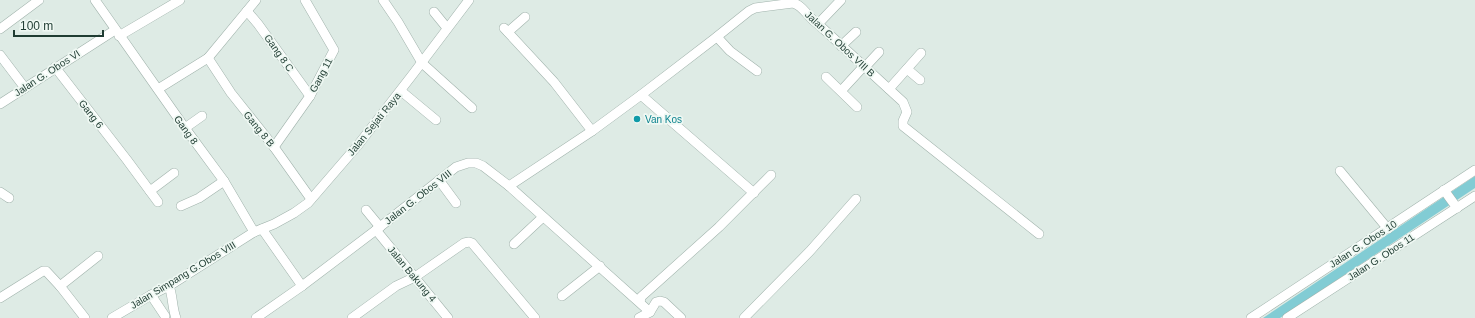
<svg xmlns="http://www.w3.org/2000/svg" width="1475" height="318" viewBox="0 0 1475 318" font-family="Arial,sans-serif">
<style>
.water{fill:#82ccd4}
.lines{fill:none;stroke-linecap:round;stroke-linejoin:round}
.minor-casing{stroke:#a1b3ac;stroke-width:10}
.minor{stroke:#fff;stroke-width:9}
.culture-dot{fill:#0f9aa8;stroke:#eff8f3;stroke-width:1.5}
.labels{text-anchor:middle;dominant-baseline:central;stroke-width:3.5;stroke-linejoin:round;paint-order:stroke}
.street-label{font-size:10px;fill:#1f3c32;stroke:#eff8f3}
.culture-label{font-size:10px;fill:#0d838f;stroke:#eff8f3;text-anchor:start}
</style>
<rect width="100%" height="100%" fill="#deebe5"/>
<!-- water -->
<polygon class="water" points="1475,176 1475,188 1280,318 1263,318"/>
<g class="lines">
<!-- minor casing -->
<g class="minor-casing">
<g id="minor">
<polyline points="95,0 185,128 224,181 254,232"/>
<polyline points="383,0 398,22 422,63 472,108"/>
<polyline points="247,11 258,24 310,96"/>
<polyline points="434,12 447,28"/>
<polyline points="818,24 841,0"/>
<polyline points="504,28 554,82 592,131"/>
<polyline points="0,29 39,0"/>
<polyline points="508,32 525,17"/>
<polyline points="119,36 180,0"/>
<polyline points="717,37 730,51 757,71"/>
<polyline points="841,46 856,32"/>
<polyline points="0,55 25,88"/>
<polyline points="208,58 231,93 274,147 311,199"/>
<polyline points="55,67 127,160 158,202"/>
<polyline points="865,67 879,52"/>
<polyline points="907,69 920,80"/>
<polyline points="826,77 857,107"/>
<polyline points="158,89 208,58 256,0"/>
<polyline points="889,89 921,53"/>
<polyline points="401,91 436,120"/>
<polyline points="841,91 864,66"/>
<polyline points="641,95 754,193"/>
<polyline points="0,104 115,30"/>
<polyline points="185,128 202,116"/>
<polyline points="274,147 310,96 334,50 305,0"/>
<polyline points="1340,171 1388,229"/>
<polyline points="439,180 456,203"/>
<path d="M509,186L592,131L641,95L714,39L749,11L755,8L793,3C803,5 809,19 818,24L903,102L907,112L903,121V126L1039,234"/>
<polyline points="1444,190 1457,208"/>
<polyline points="150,191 174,173"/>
<polyline points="0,192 9,198"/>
<polyline points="181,206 199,198 224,181"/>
<polyline points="366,210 380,227"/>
<polyline points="262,229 302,286"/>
<polyline points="376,230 448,318"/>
<polyline points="514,244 543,217"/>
<polyline points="60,286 98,256"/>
<path d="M169,286C173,296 172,308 176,318"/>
<polyline points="151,295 165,316"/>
<polyline points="562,296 600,266"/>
<polyline points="0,298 43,271 46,271 60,286 85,318"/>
<polyline points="640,302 641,297 719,227 771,175"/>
<polyline points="112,318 151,295 169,286 254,232 274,224 294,213 308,203 358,145 413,74 469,0"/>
<polyline points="256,318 302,286 376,230 456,167 468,163 476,163 483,166 509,186 650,312"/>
<polyline points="352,318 396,286 415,277 464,243 469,242 472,243 535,318"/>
<polyline points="639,318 650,312 656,302 660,301 664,302 681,318"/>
<polyline points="744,318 810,251 856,199"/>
<polyline points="1251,318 1475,170"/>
<polyline points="1287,318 1475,196"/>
</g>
</g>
<!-- minor -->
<use href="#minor" class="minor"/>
</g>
<!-- markers -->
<circle class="culture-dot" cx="637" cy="119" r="4"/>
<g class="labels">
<!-- street labels -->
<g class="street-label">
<text transform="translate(840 44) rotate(43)">Jalan G. Obos VIII B</text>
<text transform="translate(279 53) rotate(55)">Gang 8 C</text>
<text transform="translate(47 73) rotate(-33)">Jalan G. Obos VI</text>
<text transform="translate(321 75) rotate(-62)">Gang 11</text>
<text transform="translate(91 114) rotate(52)">Gang 6</text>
<text transform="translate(374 124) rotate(-51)">Jalan Sejati Raya</text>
<text transform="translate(259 129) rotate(51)">Gang 8 B</text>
<text transform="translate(186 130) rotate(54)">Gang 8</text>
<text transform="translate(418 197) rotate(-38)">Jalan G. Obos VIII</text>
<text transform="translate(1363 244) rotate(-33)">Jalan G. Obos 10</text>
<text transform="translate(1381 257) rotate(-33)">Jalan G. Obos 11</text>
<text transform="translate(412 274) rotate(50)">Jalan Bakung 4</text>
<text transform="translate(183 275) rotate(-31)">Jalan Simpang G.Obos VIII</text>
</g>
<!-- culture labels -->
<g class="culture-label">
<text x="645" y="119">Van Kos</text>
</g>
</g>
<!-- scale -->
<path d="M14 30v6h89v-6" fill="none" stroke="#1f3c32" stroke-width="2"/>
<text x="20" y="30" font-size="12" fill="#1f3c32" stroke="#eff8f3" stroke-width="3" paint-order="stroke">100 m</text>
</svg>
